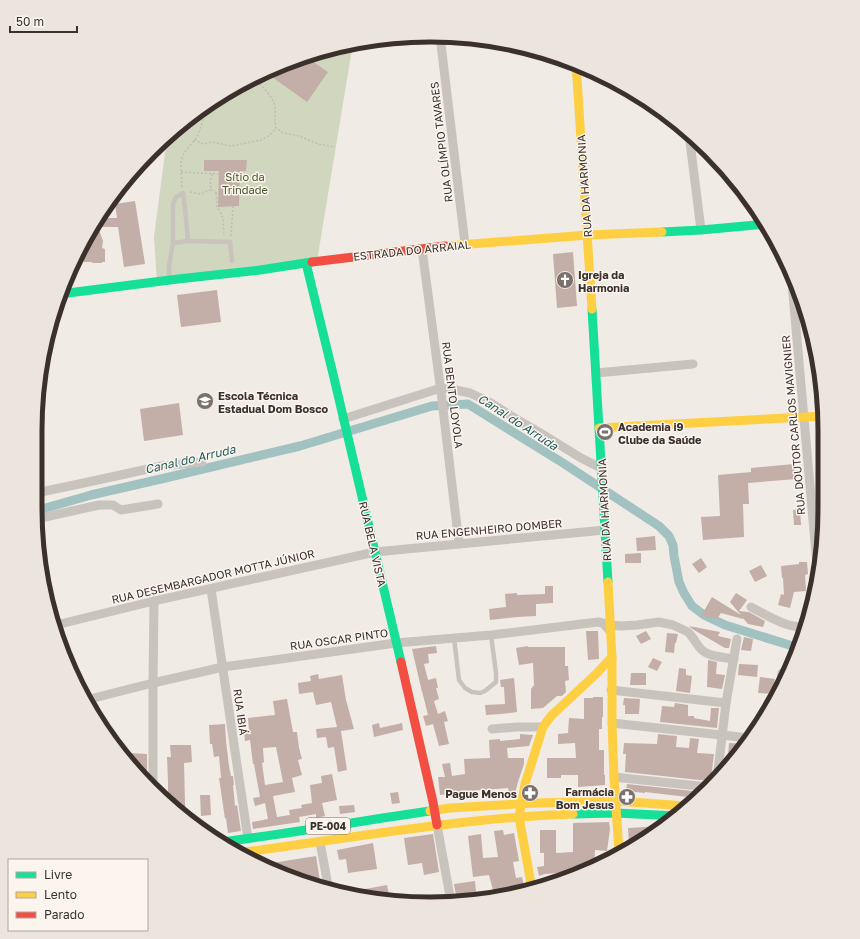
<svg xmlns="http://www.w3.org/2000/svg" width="860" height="939" viewBox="0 0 860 939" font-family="'Golos Text',sans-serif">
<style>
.green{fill:#d1d6bf}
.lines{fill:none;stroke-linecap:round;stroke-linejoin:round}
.canal{stroke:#a1c2c1;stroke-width:9}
.building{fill:#c3afa7;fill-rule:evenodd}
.path{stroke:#c2bbb6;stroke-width:1.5;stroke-dasharray:2 2;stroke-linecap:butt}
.lane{stroke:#c9c3be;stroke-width:4.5}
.street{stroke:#c9c3be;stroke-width:9}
.fast{stroke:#16e098;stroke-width:9}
.slow{stroke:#ffcf43;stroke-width:9}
.jam{stroke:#f24e42;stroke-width:9}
.labels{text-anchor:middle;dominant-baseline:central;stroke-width:3;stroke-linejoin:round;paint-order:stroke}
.shield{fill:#fbf5ee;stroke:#756b66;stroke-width:1}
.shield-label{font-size:10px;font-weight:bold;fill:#3b302b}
.street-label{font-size:11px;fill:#3b302b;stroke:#fbf5ee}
.park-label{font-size:11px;fill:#4a5a2e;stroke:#fbf5ee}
.poi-label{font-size:11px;font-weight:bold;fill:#3b302b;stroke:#fbf5ee;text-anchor:start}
.water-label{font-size:12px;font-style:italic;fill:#1f5a5e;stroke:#fbf5ee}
.rim{fill:none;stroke:#3b302b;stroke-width:5}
</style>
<rect width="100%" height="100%" fill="#f0ebe5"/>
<!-- green -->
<polygon class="green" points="353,43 317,261 157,282 154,237 167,137 210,102 279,65"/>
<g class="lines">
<!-- canal -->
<polyline class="canal" points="35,511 91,495 161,479 300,446 432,406 468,404 563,463 659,526 669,536 673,545 674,556 679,582 684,593 692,606 704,615 725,625 799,648"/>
</g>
<!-- building -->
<g class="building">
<polygon points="306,57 328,72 307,102 265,72 279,65"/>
<polygon points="204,160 247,160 246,171 240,171 239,206 218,207 219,171 204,171"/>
<polygon points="135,201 145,264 124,267 118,227 98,227 103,241 102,248 105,249 105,262 102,262 102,263 92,263 92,262 84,262 84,256 78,255 98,218 117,218 115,204"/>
<polygon points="573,252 577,306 557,308 553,254"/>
<polygon points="217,290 221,322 181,327 177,295"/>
<polygon points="179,403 183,435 144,441 140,409"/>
<polygon points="794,464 796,479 748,483 749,504 743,504 744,537 703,540 701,517 720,516 718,475 751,472 751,468"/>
<polygon points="800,509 801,525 794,525 793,510"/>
<polygon points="655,536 656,550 637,551 636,538"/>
<polygon points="641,553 641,563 625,563 625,554"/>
<polygon points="701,558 707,567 699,573 692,564"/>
<polygon points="799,562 807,562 808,574 805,575 806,591 794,592 790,608 778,605 781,594 784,595 783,578 782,578 781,566 799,564"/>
<polygon points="761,565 767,576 755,582 749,571"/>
<polygon points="545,586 553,586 553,603 536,604 536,616 517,617 490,620 489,609 506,607 505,594 517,593 517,595 545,594"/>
<polygon points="736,593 747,600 739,611 749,612 765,621 763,627 748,624 743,618 743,619 721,613 717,619 701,616 712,597 741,615 730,602"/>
<polygon points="689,626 720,632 718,636 731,639 729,648 725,648 694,630"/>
<polygon points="586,631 598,631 599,659 588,660"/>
<polygon points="646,631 651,639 641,644 636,636"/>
<polygon points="667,633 678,634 676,643 675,643 674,653 665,652"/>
<polygon points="744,637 753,639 751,651 741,650"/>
<polygon points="436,646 437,653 428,654 429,663 424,664 428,680 436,678 438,688 436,688 439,699 434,701 438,714 445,711 448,721 444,722 449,744 439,746 433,724 426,726 423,716 428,715 422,691 422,692 412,649"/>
<polygon points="528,646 528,647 565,647 565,666 568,666 569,680 565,681 566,692 562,696 557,696 543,708 531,709 531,689 534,685 533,663 519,665 516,648"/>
<polygon points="653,658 662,662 657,671 648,667"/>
<polygon points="708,660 717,662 716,674 725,675 722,689 707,687"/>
<polygon points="739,664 758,665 757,677 738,675"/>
<polygon points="679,668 686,669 686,675 692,676 690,693 676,691"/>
<polygon points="631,673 646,673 646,685 630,685"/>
<polygon points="318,674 319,679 342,675 346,700 354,729 341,731 347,770 338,772 334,747 328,748 326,737 317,738 316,729 337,727 331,702 316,705 313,692 299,694 298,683 311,681 310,676"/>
<polygon points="760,677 775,679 773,689 775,694 758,693"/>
<polygon points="514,678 517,712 501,714 486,715 485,705 505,704 504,687 501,687 500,680"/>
<polygon points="593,697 603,697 603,717 602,717 602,729 599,729 599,750 604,750 604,775 605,775 605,785 578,787 578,775 561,775 561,778 547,778 547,758 576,758 575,743 558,744 558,734 568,733 569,718 584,719 584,698 593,698"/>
<polygon points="624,698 640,699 639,714 625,714 625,705 623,705"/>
<path d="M287,699L293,732H297L299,748L302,759L298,760L302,775L292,778L295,792L273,796L277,817L290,815L289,810L302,808L301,805L312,803L310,785L322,783L321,776L332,774L337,800L322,803L325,816L316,818V814L299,817L300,822L253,829L252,822L268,819L265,803L255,806L253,798L260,797L254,764H253L250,740L245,741L244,731H249L248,718L275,715L273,701ZM276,747L283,782L265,785L262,763L264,762L263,748Z"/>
<polygon points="675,703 688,705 688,716 694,716 694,718 710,721 711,708 719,708 717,728 660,722 662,706 674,707"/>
<polygon points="379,723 380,728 402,723 403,730 374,737 372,725"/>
<polygon points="225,724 226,741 229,766 231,776 233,776 234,785 233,785 235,806 237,805 241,831 228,833 226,818 225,819 219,778 221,778 219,756 214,757 212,744 210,744 209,725"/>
<polygon points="520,734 533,735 529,746 507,748 508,758 524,758 524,764 518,782 515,793 509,794 508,788 456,792 456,793 440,795 438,777 445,777 442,764 450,763 452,776 465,774 464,759 490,758 489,740 500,739 500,741 520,739"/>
<polygon points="658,734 677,736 676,747 689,748 690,738 699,739 697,753 714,754 711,778 713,783 709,781 625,772 626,754 623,754 624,743 657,744"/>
<polygon points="729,743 745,744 727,770"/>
<polygon points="170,745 191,745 192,762 184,763 185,803 186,819 168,801 168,781 167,757 171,757"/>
<polygon points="130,753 147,754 147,780 129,762"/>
<polygon points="627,784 702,792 696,798 645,792 645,793 626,791"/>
<polygon points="398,792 400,803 392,804 390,793"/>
<polygon points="200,795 210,795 211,815 201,816"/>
<polygon points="354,805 355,812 340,814 339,806"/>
<polygon points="609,822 610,829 607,851 595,850 594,867 589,869 568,871 568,872 545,874 539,876 537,867 544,866 544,853 540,853 540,830 556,830 556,853 573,852 573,823"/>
<polygon points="664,826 648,835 629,846 628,828"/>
<polygon points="503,830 504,835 514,833 519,861 513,862 516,878 522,877 524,886 523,886 524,891 507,896 499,897 498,893 494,894 489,875 473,877 468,836 481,834 483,858 498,857 494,831"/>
<polygon points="433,834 439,872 424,875 422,863 408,865 404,838"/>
<polygon points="373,843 377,869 348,873 346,859 339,860 337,850"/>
<polygon points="316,856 321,888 260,865"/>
<polygon points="475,881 476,892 474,892 476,899 457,901 454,884"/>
<polygon points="387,885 390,899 349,893 349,892"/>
</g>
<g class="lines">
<!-- path -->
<g class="path">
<path d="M254,78C261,85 273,97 275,106C276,114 274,121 276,128L283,133L299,136L318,144L335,147"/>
<polyline points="194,140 204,144 212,142 231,146 261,140 270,135 276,128"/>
<polyline points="181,172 219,174"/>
<path d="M212,174C210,182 208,192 219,193"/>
<polyline points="182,187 181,162 184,153 197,137 200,130 203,119 208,111 213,100"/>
<polyline points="190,192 201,194 212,189"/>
<polyline points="216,193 217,206 223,218 224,236"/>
<polyline points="231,236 233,206"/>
</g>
<!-- lane -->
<g class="lane">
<polyline points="173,243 188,241 230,242 232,261"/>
<polyline points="169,280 169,266 173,243 173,204 176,197 183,193 185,208 188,241"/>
<polyline points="454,638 459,680 465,688 472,692 480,693 485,691 496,682 496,673 491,635"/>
</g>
<!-- street -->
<g class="street">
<polyline points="440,36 465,244"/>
<polyline points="689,134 701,230"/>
<polyline points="422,249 441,392 459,544"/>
<polyline points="791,272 818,576"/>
<polyline points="596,373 693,364"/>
<polyline points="343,419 441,388 451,389 470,393 491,403 516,419 547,437 581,458 601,468"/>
<polyline points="36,493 79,484 162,466 202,462"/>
<polyline points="813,513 823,512"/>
<polyline points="36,519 99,505 113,505 121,510 158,504"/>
<polyline points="211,589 248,839"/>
<path d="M751,607C768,616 786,628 806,627"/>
<polyline points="56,625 154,601 375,552 459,544 605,530"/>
<path d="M610,625L621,626L637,625L659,622L673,625L688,632C693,637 696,643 700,648C707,657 723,657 734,659"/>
<polyline points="611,690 726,703"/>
<polyline points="779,690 782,673"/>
<polyline points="86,700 153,683 223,667 396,643 491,635 598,622 603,623 610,631"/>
<polyline points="612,723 749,738"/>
<polyline points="492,729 517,727 543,727"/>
<polyline points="614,777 708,787"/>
<polyline points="717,779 726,703 737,639"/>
<polyline points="153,786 153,683 154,601"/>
<polyline points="437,825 451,902"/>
<polyline points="320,842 329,891"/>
</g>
<!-- fast -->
<g class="fast">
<polyline points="662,232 701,230 766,224"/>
<polyline points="306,263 334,378 401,662"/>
<polyline points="60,294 178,279 260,270 312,262"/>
<polyline points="592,309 608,582"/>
<polyline points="573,814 616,813 677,816"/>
<path d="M222,842C292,833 361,821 430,811"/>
</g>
<!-- slow -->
<g class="slow">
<polyline points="576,63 592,309"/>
<polyline points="445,246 588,235 662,232"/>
<polyline points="599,428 824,416"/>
<polyline points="608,582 612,657 612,723 614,777 619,852"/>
<polyline points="430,811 450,808 535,803 616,801 687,806"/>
<path d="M239,853C350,838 461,818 573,814"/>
<polyline points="532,889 519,817 525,784 543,727 551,716 596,674 612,657"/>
</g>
<!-- jam -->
<g class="jam">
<polyline points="312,262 445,246"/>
<polyline points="401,662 433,802 437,825"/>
</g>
</g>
<!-- icons -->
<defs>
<g id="church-disc" transform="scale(0.9)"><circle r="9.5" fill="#7a716c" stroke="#fbf5ee"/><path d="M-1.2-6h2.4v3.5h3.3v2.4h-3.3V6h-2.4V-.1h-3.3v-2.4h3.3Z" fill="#fff"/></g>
<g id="school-disc" transform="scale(0.9)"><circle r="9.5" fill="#7a716c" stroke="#fbf5ee"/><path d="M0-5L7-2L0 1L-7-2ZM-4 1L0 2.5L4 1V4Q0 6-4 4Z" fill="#fff"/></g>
<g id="stadium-disc" transform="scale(0.9)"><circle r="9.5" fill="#7a716c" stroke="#fbf5ee"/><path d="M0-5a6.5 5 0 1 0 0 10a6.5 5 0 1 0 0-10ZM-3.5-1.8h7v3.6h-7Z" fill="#fff"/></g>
<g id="pharmacy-disc" transform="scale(0.9)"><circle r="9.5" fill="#7a716c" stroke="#fbf5ee"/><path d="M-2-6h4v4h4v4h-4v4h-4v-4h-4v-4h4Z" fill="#fff"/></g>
</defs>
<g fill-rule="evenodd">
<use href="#church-disc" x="565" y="280"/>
<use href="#school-disc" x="205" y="401"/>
<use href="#stadium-disc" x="605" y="432"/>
<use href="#pharmacy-disc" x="530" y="793"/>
<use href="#pharmacy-disc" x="627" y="797"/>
</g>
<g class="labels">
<!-- shield labels -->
<rect class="shield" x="306" y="818" width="44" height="16" rx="3"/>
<g class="shield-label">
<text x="328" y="826">PE-004</text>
</g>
<!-- street labels -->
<g class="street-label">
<text transform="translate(441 142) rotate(-97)">RUA OLÍMPIO TAVARES</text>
<text transform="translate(584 186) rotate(-94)">RUA DA HARMONIA</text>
<text transform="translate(412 250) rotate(-6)">ESTRADA DO ARRAIAL</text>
<text transform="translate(453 395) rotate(83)">RUA BENTO LOYOLA</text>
<text transform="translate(793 425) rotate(-95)">RUA DOUTOR CARLOS MAVIGNIER</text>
<text transform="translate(604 510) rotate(-93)">RUA DA HARMONIA</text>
<text transform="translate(489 529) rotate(-5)">RUA ENGENHEIRO DOMBER</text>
<text transform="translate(373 544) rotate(77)">RUA BELA VISTA</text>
<text transform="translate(213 576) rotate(-13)">RUA DESEMBARGADOR MOTTA JÚNIOR</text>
<text transform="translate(339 639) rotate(-8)">RUA OSCAR PINTO</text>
<text transform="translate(241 712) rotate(82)">RUA IBIÁ</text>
</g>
<!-- park labels -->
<g class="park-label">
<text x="245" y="176">Sítio da<tspan x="245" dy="13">Trindade</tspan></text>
</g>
<!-- poi labels -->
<g class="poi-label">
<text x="578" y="274">Igreja da<tspan x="578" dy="13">Harmonia</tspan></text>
<text x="218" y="395">Escola Técnica<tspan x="218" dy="13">Estadual Dom Bosco</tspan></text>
<text x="618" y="426">Academia i9<tspan x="618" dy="13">Clube da Saúde</tspan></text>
<text x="614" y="791" text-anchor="end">Farmácia<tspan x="614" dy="13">Bom Jesus</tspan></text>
<text x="517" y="793" text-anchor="end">Pague Menos</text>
</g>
<!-- water labels -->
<g class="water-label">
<text transform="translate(518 422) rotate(33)">Canal do Arruda</text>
<text transform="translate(190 459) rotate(-13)">Canal do Arruda</text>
</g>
</g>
<!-- crop -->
<path d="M0 0H860V939H0ZM430 42H430A388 388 0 0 1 818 430V509A388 388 0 0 1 430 897H430A388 388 0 0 1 42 509V430A388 388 0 0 1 430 42Z" fill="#ece5de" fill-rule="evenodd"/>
<path class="rim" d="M430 42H430A388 388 0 0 1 818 430V509A388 388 0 0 1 430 897H430A388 388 0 0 1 42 509V430A388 388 0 0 1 430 42Z"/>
<!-- legend -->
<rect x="8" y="859" width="140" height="72" fill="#fbf5ee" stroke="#aea6a0"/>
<rect x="16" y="872" width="20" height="6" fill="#16e098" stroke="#aea6a0"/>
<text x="44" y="879" font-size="12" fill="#3b302b">Livre</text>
<rect x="16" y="892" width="20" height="6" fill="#ffcf43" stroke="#aea6a0"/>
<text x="44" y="899" font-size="12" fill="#3b302b">Lento</text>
<rect x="16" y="912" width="20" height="6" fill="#f24e42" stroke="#aea6a0"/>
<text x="44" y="919" font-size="12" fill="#3b302b">Parado</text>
<!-- scale -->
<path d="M10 26v6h67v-6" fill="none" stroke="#3b302b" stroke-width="2"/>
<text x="16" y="26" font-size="12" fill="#3b302b" stroke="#fbf5ee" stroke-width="3" paint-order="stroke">50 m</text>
</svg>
